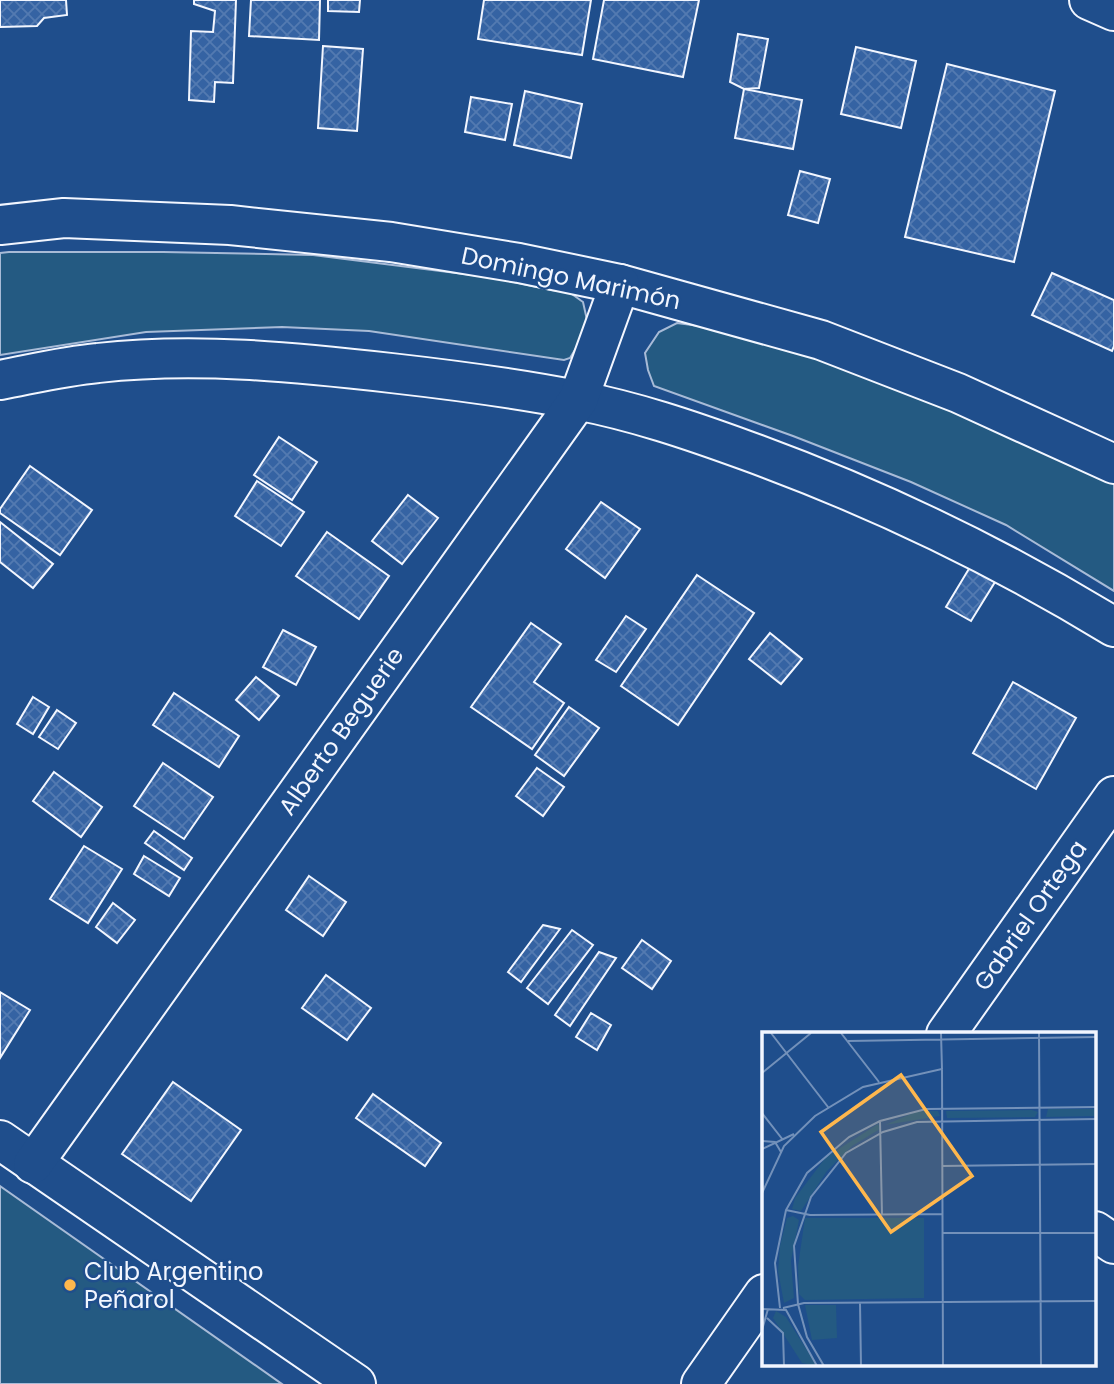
<svg xmlns="http://www.w3.org/2000/svg" width="1114" height="1384" viewBox="0 0 1114 1384" font-family="Poppins,sans-serif">
<style>
.green{fill:#245a82;stroke:#a8bbd7;stroke-width:2}
.building{fill:url(#building-cross-hatch);stroke:#f2f6ff;stroke-width:2}
.lines{fill:none;stroke-linecap:round;stroke-linejoin:round}
.minor-casing{stroke:#f2f6ff;stroke-width:42}
.secondary-casing{stroke:#f2f6ff;stroke-width:42}
.minor{stroke:#1f4e8c;stroke-width:38}
.secondary{stroke:#1f4e8c;stroke-width:38}
.poi-dot{fill:#ffb74d;stroke:#1f4e8c;stroke-width:2.5}
.labels{text-anchor:middle;dominant-baseline:central;stroke-width:5;stroke-linejoin:round;paint-order:stroke}
.street-label{font-size:24px;fill:#f2f6ff;stroke:#1f4e8c}
.poi-label{font-size:24px;fill:#f2f6ff;stroke:#1f4e8c;text-anchor:start}
.inset-road{fill:none;stroke:#7391ba;stroke-width:2}
.view{fill:#ffb74d;fill-opacity:0.15;stroke:#ffb74d;stroke-width:3.5}
.inset-edge{fill:none;stroke:#f2f6ff;stroke-width:3.5}
</style>
<defs>
<pattern id="building-cross-hatch" width="8" height="8" patternUnits="userSpaceOnUse" patternTransform="scale(1.75)"><rect width="8" height="8" fill="#3563a3"/><path d="M0 0l8 8M0 8l8-8" fill="none" stroke="#537ab1"/></pattern>
</defs>
<rect width="100%" height="100%" fill="#1f4e8c"/>
<!-- green -->
<g class="green">
<polygon points="9,252 163,252 313,255 496,278 551,290 569,292 583,302 587,320 581,340 570,358 564,360 369,331 282,327 146,332 0,355 0,253"/>
<polygon points="677,323 707,327 794,350 919,394 1114,483 1114,591 1006,525 911,482 793,436 654,386 648,370 645,353 659,332"/>
<polygon points="0,1186 282,1384 0,1384"/>
</g>
<!-- building -->
<g class="building">
<polygon points="0,0 66,0 67,15 44,18 37,26 0,27"/>
<polygon points="194,0 236,0 233,83 215,82 214,102 189,100 191,31 213,32 215,11 194,4"/>
<polygon points="251,0 320,0 319,40 249,36"/>
<polygon points="328,0 360,0 359,12 328,11"/>
<polygon points="484,0 591,0 582,55 478,39"/>
<polygon points="604,0 699,0 683,77 593,59"/>
<polygon points="738,34 768,39 759,88 744,89 730,82"/>
<polygon points="323,46 363,49 357,131 318,128"/>
<polygon points="856,47 916,61 901,128 841,114"/>
<polygon points="947,64 1055,91 1014,262 905,237"/>
<polygon points="744,89 802,100 793,149 735,138"/>
<polygon points="525,91 582,104 571,158 514,145"/>
<polygon points="471,97 512,104 505,140 465,132"/>
<polygon points="800,171 830,179 818,223 788,215"/>
<polygon points="1052,273 1114,300 1114,346 1112,351 1032,315"/>
<polygon points="279,437 317,462 292,500 254,475"/>
<polygon points="30,466 92,510 60,555 0,513 0,509"/>
<polygon points="257,481 304,512 281,546 235,516"/>
<polygon points="408,495 438,518 402,564 372,541"/>
<polygon points="601,502 640,529 605,578 566,549"/>
<polygon points="0,522 53,564 33,588 0,562"/>
<polygon points="327,532 389,576 359,619 296,576"/>
<polygon points="970,567 995,582 971,621 946,607"/>
<polygon points="697,575 754,613 678,725 621,686"/>
<polygon points="626,616 646,629 616,672 596,660"/>
<polygon points="531,623 561,644 534,682 564,703 532,749 471,707"/>
<polygon points="283,630 316,647 296,685 263,667"/>
<polygon points="770,633 802,659 781,684 749,659"/>
<polygon points="256,677 279,696 259,720 236,700"/>
<polygon points="1013,682 1076,718 1036,789 973,753"/>
<polygon points="174,693 239,736 219,767 153,725"/>
<polygon points="33,697 49,707 33,734 17,724"/>
<polygon points="569,707 599,728 564,776 535,755"/>
<polygon points="57,710 76,723 58,749 39,737"/>
<polygon points="163,763 213,797 184,839 134,806"/>
<polygon points="537,768 564,787 543,816 516,796"/>
<polygon points="54,772 102,807 81,837 33,801"/>
<polygon points="154,831 192,858 184,870 145,843"/>
<polygon points="84,846 122,869 88,923 50,899"/>
<polygon points="144,856 180,878 169,896 134,874"/>
<polygon points="309,876 346,902 323,936 286,910"/>
<polygon points="113,903 135,920 117,943 96,927"/>
<polygon points="543,925 560,929 521,982 508,972"/>
<polygon points="572,930 593,945 548,1004 527,988"/>
<polygon points="642,940 671,961 652,989 622,968"/>
<polygon points="599,952 616,958 570,1026 555,1015"/>
<polygon points="326,975 371,1008 347,1040 302,1008"/>
<polygon points="0,992 30,1010 0,1058"/>
<polygon points="591,1013 611,1025 597,1050 576,1037"/>
<polygon points="173,1082 241,1130 191,1201 122,1154"/>
<polygon points="373,1094 441,1143 425,1166 356,1118"/>
</g>
<g class="lines">
<!-- minor casing -->
<g class="minor-casing">
<g id="minor">
<polyline points="0,225 64,218 230,225 391,242 519,263 620,284 821,340 958,393 1114,464"/>
<path d="M0,380C32,374 65,366 98,363C195,352 294,362 391,373C453,380 515,388 576,400C634,411 690,430 745,450C875,497 996,555 1114,627"/>
<polyline points="946,1034 1114,796"/>
<polyline points="0,1140 356,1384"/>
<polyline points="33,1164 578,400 620,284"/>
<polyline points="1095,1231 1114,1244"/>
<polyline points="701,1384 764,1294"/>
</g>
</g>
<!-- secondary casing -->
<g class="secondary-casing">
<polyline id="secondary" points="1089,0 1114,11"/>
</g>
<!-- minor -->
<use href="#minor" class="minor"/>
<!-- secondary -->
<use href="#secondary" class="secondary"/>
</g>
<!-- markers -->
<circle class="poi-dot" cx="70" cy="1285" r="7"/>
<g class="labels">
<!-- street labels -->
<g class="street-label">
<text transform="translate(571 278) rotate(12)">Domingo Marimón</text>
<text transform="translate(341 731) rotate(-55)">Alberto Beguerie</text>
<text transform="translate(1030 915) rotate(-55)">Gabriel Ortega</text>
</g>
<!-- poi labels -->
<g class="poi-label">
<text x="84" y="1271">Club Argentino<tspan x="84" dy="28">Peñarol</tspan></text>
</g>
</g>
<!-- overview -->
<g transform="translate(762 1032)">
<rect width="334" height="334" fill="#1f4e8c"/>
<path d="M286,77H334V84L284,85ZM156,79H176L178,84L123,93ZM184,79L270,78L276,80L273,85L185,86ZM116,92L118,97L90,114L65,139L39,179L30,177L33,166L64,125ZM31,184L37,188L29,229L32,266L22,271L16,239L18,214L25,186ZM43,186H162V266L43,268L37,262L36,234ZM43,273H74L75,306L50,308ZM14,279L24,285L55,334L40,331L11,286Z" fill="#245a82"/>
<path class="inset-road" d="M9,1L66,75M79,1L117,50M277,1L279,334M86,9L335,5M180,37L181,334M0,41L49,1M0,81L21,108M118,89L120,183M0,109L13,110L19,120M0,117L32,102M180,134L335,132M0,161L22,114L53,84L101,55L180,37L179,1M24,178L48,183L180,182M180,201H335M98,271L99,334M18,276L13,231L24,178L45,141L87,105L118,89L164,77L335,75M21,276L42,271L335,269M0,277L24,278L55,334M5,286L21,301L22,334M0,298L6,277M62,334L45,305L36,272L32,214L49,165L84,121L121,100L155,90L335,87"/>
<path class="view" d="M139,43L210,144L129,200L59,100Z"/>
<rect width="334" height="334" class="inset-edge"/>
</g>
</svg>
